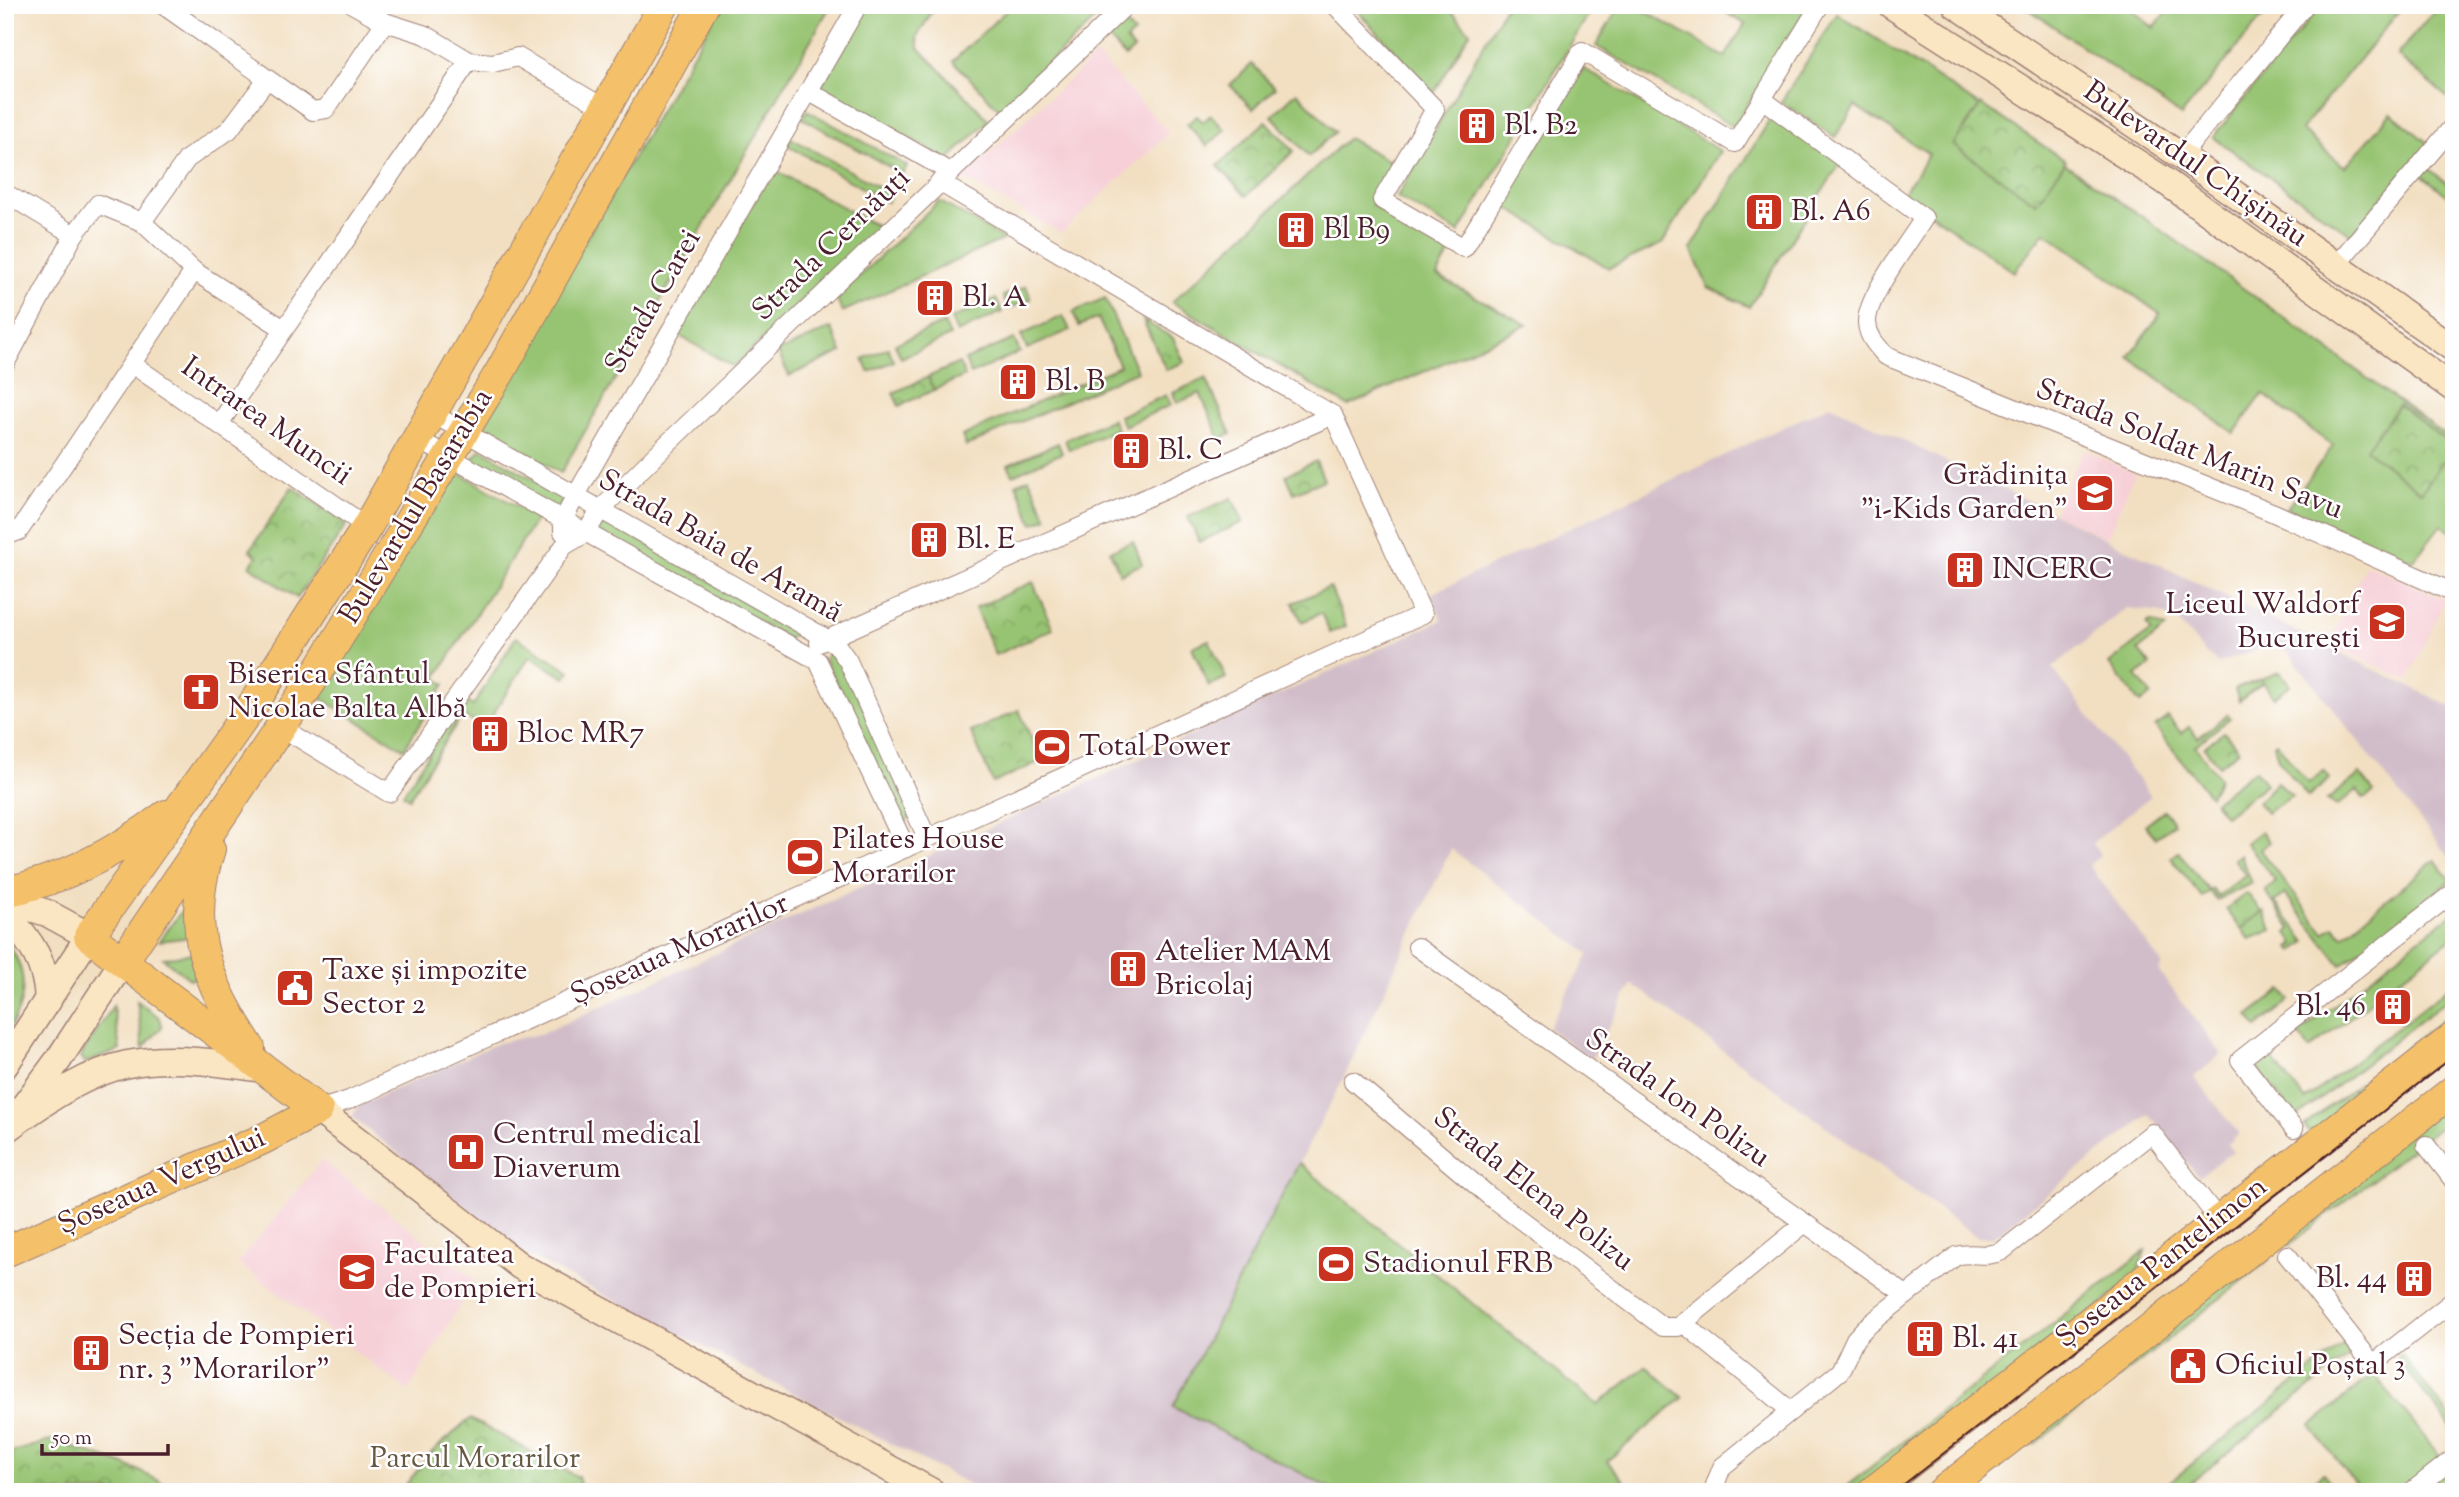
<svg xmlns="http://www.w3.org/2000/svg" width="2459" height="1497" viewBox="0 0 2459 1497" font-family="'Sorts Mill Goudy',serif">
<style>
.built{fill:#f6cfd7}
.industrial{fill:#d1bdc9}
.green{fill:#97c472;stroke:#70724e;stroke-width:2}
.park{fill:url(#park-crowns);stroke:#70724e;stroke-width:2}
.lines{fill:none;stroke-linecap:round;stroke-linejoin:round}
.street-casing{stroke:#9e7f76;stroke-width:20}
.secondary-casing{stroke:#9e7f76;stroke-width:29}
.primary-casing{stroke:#9e7f76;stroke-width:32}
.street{stroke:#fff;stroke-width:18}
.secondary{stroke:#fbe6c3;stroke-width:26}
.primary{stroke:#f4c16a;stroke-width:30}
.tram{stroke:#4a1f2b;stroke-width:2}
.labels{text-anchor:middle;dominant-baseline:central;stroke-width:5;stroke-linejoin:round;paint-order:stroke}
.poi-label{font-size:30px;fill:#4a1f2b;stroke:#fff;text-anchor:start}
.street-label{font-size:30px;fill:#4a1f2b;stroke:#fff}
.park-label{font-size:30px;fill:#655944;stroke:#fff}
</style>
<defs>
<pattern id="park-crowns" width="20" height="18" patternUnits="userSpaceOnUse" patternTransform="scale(1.75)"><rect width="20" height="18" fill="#97c472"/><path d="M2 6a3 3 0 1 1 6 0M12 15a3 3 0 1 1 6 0" fill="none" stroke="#7d9f5e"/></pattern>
</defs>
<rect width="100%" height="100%" fill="#fff"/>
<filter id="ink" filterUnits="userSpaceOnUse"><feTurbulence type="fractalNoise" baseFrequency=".0143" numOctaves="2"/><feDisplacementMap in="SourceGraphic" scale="14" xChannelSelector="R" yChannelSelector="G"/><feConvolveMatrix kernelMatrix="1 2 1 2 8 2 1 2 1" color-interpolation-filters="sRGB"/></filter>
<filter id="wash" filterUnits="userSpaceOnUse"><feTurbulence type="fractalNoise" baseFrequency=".00686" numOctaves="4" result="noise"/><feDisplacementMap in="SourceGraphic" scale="28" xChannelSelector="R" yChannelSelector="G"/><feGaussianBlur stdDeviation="1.57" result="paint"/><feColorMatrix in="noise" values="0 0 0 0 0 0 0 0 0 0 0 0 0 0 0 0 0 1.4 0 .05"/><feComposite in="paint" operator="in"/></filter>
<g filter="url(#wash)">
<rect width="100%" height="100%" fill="#f2dfc1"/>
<!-- built -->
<g class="built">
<polygon points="1096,55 1169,133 1061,233 963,178"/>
<polygon points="2083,450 2135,473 2107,538 2054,513"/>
<polygon points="2366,564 2445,600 2408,680 2329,644"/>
<polygon points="322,1160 475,1280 408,1391 238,1263"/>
</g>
<!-- industrial -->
<polygon class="industrial" points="1830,405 2454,708 2454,863 2289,653 2269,645 2219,663 2206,654 2178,621 2161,613 2127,608 2052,668 2151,796 2092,843 2100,855 2089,865 2162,964 2159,972 2222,1054 2194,1077 2239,1134 2228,1144 2233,1151 2199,1177 2149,1114 1993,1237 1977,1237 1632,984 1591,1059 1548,1028 1589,954 1451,849 1344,1077 1173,1406 1338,1492 984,1492 527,1255 352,1117 359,1106 498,1043 543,1033 1442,620 1431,594"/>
<!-- green -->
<g class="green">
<polygon points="721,5 831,5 561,473 478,426"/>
<polygon points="869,5 936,5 917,37 919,48 989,120 948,160 820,88"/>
<polygon points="1012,5 1110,5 1000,110 953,61"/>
<polygon points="1352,5 1446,5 1470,32 1434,93"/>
<polygon points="1506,5 1594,5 1459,233 1397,197"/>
<polygon points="1620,5 1634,5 1725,57 1745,24 1713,5 1809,5 1734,127 1596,46"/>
<polygon points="2023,5 2126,5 2154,28 2173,5 2272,5 2181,116"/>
<polygon points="2321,5 2404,5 2301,130 2345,167 2391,113 2429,144 2351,235 2213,137"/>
<polygon points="2439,5 2449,5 2454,9 2454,103 2397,55"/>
<path d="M1837,14C2050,147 2252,293 2454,442V534L2441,525L2413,561L2287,508L2333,446L2263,394L2234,433L2129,357L2160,314L2045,232L2014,272L1903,194L1929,154L1855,106L1835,137L1781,102Z"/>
<polygon points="1122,21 1134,33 1126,40 1134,49 1125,57 1106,36"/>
<polygon points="1252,64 1275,88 1253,109 1230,85"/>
<polygon points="1583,68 1720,151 1662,244 1609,268 1502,205"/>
<polygon points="1297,92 1335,132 1309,156 1272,116"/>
<polygon points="807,110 907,166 902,174 802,118"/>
<polygon points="1774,113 1841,162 1749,307 1708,287 1691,249"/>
<polygon points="1211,115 1225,130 1207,146 1187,124 1197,116 1203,122"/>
<polygon points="791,138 891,194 887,202 787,145"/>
<polygon points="1348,138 1395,164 1372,205 1450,252 1437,276 1527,325 1348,406 1172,302"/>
<polygon points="2427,167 2454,189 2454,201 2421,174"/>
<polygon points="773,169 879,227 734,367 676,334"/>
<polygon points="939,201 1004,239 842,312 836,298"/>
<polygon points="1026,286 1031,299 1008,309 1003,296"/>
<polygon points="1105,298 1137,371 966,446 962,436 1120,366 1098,318 1079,326 1073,312"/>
<polygon points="996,299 1002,312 957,333 951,319"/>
<polygon points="1063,316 1070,330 1027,349 1021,335"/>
<polygon points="944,323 950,336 901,358 895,344"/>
<polygon points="831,328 842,352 789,376 778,352"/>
<polygon points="1014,339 1020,352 971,374 965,360"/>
<polygon points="888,348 894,361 869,372 863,359"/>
<polygon points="959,363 965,376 934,390 928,377"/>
<polygon points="1206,378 1231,434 1220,439 1200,393 1177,403 1173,393"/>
<polygon points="1166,395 1171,405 1124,426 1119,416"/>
<polygon points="1112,419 1117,429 1069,450 1065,440"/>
<polygon points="1058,443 1062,453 1013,475 1008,465"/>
<polygon points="481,449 563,496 561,507 555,509 473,462 473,458"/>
<polygon points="454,470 537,518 436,678 445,684 404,749 316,695"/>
<polygon points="1029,478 1047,518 1033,524 1016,484"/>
<polygon points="606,520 797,631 789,639 599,533 599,529"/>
<polygon points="2150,622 2166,628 2138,650 2151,665 2136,676 2151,695 2140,703 2109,664 2151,631 2146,624"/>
<polygon points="516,637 570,671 565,678 530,656 484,728 462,715 409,798 403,794 463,700 473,706"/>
<polygon points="833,651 838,652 912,816 904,823 824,658"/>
<polygon points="2280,672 2290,685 2274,697 2263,682 2239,701 2235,689"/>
<polygon points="2227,715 2230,718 2195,746 2219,778 2210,796 2155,727 2168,717 2181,733 2189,727 2198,738"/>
<polygon points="2276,742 2308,783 2324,771 2330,779 2308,797 2278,759 2274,744"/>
<polygon points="2255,770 2266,784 2225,816 2214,802"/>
<polygon points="2360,774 2374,792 2364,799 2357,790 2337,806 2327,800"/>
<polygon points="2277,782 2292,796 2266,813 2258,802"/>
<polygon points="2164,810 2174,823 2156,838 2145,825"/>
<polygon points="2261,831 2269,842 2260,850 2324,933 2334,926 2343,936 2435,860 2451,880 2341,965 2285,894 2275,902 2306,942 2293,952 2290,948 2295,944 2287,933 2291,929 2265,891 2276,882 2246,843"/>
<polygon points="2179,852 2209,891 2212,889 2218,896 2246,875 2234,859 2240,855 2252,883 2217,900 2210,892 2202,897 2171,858"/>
<polygon points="187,904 192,937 159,941"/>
<polygon points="2264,911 2272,930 2250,939 2241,929"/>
<polygon points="2454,912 2454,936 2310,1049 2298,1034"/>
<path d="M5,941C31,971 26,1004 5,1036Z"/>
<polygon points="194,953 197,977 191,980 163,958"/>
<polygon points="2454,983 2454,994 2296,1118 2255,1066 2269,1055 2305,1100"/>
<polygon points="2282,990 2290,1000 2257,1027 2248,1016"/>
<polygon points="137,1001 160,1018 162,1027 143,1048"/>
<polygon points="113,1006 120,1050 85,1063 80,1057"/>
<polygon points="2454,1011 2454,1029 2313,1137 2304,1126"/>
<polygon points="2454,1098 2454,1116 2289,1245 2280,1233"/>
<polygon points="1299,1163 1598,1405 1646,1366 1683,1398 1607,1461 1634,1492 1338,1492 1173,1407"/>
<polygon points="2262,1248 2270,1259 2035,1444 2043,1420"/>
<polygon points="2145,1251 2136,1277 1864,1492 1839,1492"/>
<polygon points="2346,1342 2354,1352 2179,1492 2157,1492"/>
<polygon points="2401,1354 2454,1422 2454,1431 2396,1357"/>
<polygon points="2374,1374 2442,1459 2401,1492 2362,1492 2310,1426"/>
<polygon points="2449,1469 2454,1476 2454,1492 2420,1492"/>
</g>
<!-- park -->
<g class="park">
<polygon points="1981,104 2066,161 2036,203 1953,145"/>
<polygon points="1266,121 1294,151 1246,196 1218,166"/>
<polygon points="1143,320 1173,338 1184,362 1166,370"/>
<polygon points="928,377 934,390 899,406 893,393"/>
<polygon points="2399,405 2454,447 2421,492 2366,449"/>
<polygon points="1316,461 1324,480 1294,493 1286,475"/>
<polygon points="292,487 347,524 297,598 250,566 257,556 250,550"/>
<polygon points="1232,498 1243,522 1199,542 1188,517"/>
<polygon points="1133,541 1142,564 1120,574 1110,551"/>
<polygon points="1033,582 1053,629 995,655 975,608"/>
<polygon points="1330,587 1346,626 1330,633 1321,613 1302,622 1293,603"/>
<polygon points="1209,640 1226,678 1209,686 1192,647"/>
<polygon points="1019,710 1041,761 993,783 971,732"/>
<polygon points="2224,732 2239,750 2219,766 2204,747"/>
<polygon points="2247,893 2262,912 2241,929 2226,909"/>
<polygon points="470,1419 578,1477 582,1492 400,1492 433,1451"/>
<polygon points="53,1440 133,1468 181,1492 5,1492 5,1454"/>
<polygon points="2323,1473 2338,1492 2299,1492"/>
</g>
</g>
<g filter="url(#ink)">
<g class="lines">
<!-- street casing -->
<g class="street-casing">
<g id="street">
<polyline points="163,5 313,111 326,109 385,22"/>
<polyline points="354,5 385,22 426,35 469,61 493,63 518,57 606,109"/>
<polyline points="1335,5 1435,109 1382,200 1464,248 1582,51 1735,143 1820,5"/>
<polyline points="808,91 950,172"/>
<path d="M1762,99L1924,218C1910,241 1866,297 1867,323C1868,337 1877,346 1886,356L2274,513L2454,593"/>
<polyline points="2181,156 2305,5"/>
<polyline points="5,193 74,235"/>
<polyline points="142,222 187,159 229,130 267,79"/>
<polyline points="2337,264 2454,125"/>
<polyline points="194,271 284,329"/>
<polyline points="5,364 74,235 98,204 142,222 194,271 19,531 5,536"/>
<polyline points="132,364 367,527"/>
<polyline points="433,414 836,644 848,661 927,838"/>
<polyline points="219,424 469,61"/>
<polyline points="419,440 818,661 906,848"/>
<polyline points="563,532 563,520 579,490 858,5"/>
<polyline points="819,643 1333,415"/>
<polyline points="281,727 389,793 564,546 586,533 600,510 668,443 1126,5"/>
<polyline points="1417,947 1906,1295"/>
<polyline points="1353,1081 1489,1196 1663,1327 1678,1327 1805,1223"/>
<polyline points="318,1110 349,1100 1423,614 1333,415 939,182"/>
<polyline points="2294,1129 2240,1060 2454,892"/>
<polyline points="2426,1145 2454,1181"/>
<polyline points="2287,1255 2373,1364 2454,1300"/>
<polyline points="1683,1323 1791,1411"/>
<path d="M1718,1492L1715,1485L1722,1467L1840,1371L1855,1339L1865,1328L1956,1256C1973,1251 1985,1259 2002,1251L2152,1133L2218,1219"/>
<polyline points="2411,1492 2450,1461"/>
</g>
</g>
<!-- secondary casing -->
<g class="secondary-casing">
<g id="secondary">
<polyline points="1891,5 2162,179 2454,389"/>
<polyline points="1956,5 2181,156 2454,349"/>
<polyline points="5,900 47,913 89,936 5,1065"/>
<path d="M5,914C31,940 47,965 48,1001"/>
<polyline points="22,1109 59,1059 123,961"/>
<polyline points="318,1110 520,1266 932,1492"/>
<path d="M5,1130C109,1054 139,1051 264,1069"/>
</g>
</g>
<!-- primary casing -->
<g class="primary-casing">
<g id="primary">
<path d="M210,849C184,928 206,981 250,1048"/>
<path d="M5,892C64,880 118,851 166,815"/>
<polyline points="123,961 313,679 395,545 500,372 704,5"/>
<polyline points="5,1252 263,1139 318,1110 89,936 250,709 367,527 664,5"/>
<polyline points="1872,1492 2454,1037"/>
<polyline points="1942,1492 2454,1090"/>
</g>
</g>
<!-- street -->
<use href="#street" class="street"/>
<!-- secondary -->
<use href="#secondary" class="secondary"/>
<!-- primary -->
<use href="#primary" class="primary"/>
<!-- tram -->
<polyline class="tram" points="1894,1492 2454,1056"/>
</g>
</g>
<!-- icons -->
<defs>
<g id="building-square" transform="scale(2.0125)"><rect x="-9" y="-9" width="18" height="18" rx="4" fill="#c8321e" stroke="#fff"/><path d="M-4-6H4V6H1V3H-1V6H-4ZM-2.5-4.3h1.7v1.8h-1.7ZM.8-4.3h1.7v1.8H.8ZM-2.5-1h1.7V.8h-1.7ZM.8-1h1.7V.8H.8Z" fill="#fff"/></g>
<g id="school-square" transform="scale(2.0125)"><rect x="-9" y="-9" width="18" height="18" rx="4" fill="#c8321e" stroke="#fff"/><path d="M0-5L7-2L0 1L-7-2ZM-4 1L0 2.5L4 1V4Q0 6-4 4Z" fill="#fff"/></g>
<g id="church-square" transform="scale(2.0125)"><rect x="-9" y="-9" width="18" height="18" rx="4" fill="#c8321e" stroke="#fff"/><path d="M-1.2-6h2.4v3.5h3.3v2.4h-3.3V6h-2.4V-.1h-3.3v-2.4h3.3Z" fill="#fff"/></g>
<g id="stadium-square" transform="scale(2.0125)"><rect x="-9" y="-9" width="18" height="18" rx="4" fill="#c8321e" stroke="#fff"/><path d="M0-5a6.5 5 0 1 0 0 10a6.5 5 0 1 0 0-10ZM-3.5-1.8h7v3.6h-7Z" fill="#fff"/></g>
<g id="civic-square" transform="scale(2.0125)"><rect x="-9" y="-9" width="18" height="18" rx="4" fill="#c8321e" stroke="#fff"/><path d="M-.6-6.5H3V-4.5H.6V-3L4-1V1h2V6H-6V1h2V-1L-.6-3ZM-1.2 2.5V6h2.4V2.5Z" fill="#fff"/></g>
<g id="hospital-square" transform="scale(2.0125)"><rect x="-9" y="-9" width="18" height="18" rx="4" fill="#c8321e" stroke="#fff"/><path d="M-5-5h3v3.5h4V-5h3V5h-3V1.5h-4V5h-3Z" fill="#fff"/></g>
<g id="university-square" transform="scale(2.0125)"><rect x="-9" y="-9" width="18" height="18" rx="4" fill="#c8321e" stroke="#fff"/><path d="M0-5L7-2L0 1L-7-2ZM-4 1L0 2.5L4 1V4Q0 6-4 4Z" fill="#fff"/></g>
</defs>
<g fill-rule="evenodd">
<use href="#building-square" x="1477" y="126"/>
<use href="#building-square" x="1764" y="212"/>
<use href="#building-square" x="1296" y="230"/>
<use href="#building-square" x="935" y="298"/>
<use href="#building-square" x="1018" y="382"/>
<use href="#building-square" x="1131" y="451"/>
<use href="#school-square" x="2095" y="493"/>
<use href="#building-square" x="929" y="540"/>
<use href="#building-square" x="1965" y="570"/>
<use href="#school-square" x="2387" y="622"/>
<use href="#church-square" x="201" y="692"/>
<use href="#building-square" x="490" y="734"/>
<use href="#stadium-square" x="1052" y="747"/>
<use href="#stadium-square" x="805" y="857"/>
<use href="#building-square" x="1128" y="969"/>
<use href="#civic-square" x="295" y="988"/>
<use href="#building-square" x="2393" y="1007"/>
<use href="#hospital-square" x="466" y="1152"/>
<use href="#stadium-square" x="1336" y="1264"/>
<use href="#university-square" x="357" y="1272"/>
<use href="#building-square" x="2414" y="1279"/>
<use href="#building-square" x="1925" y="1339"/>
<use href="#building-square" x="91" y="1353"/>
<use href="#civic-square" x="2188" y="1366"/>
</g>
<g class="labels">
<!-- poi labels -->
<g class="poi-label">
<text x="1504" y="126">Bl. B2</text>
<text x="1791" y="212">Bl. A6</text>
<text x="1323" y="230">Bl B9</text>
<text x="962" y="298">Bl. A</text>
<text x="1045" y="382">Bl. B</text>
<text x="1158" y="451">Bl. C</text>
<text x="2068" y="476" text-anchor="end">Grădinița<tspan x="2068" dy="34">"i-Kids Garden"</tspan></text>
<text x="956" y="540">Bl. E</text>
<text x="1992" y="570">INCERC</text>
<text x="2360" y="605" text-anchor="end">Liceul Waldorf<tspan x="2360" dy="34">București</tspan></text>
<text x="228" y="675">Biserica Sfântul<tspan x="228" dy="34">Nicolae Balta Albă</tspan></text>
<text x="517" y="734">Bloc MR7</text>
<text x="1079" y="747">Total Power</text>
<text x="832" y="840">Pilates House<tspan x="832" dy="34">Morarilor</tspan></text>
<text x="1155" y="952">Atelier MAM<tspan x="1155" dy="34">Bricolaj</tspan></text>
<text x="322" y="971">Taxe și impozite<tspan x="322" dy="34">Sector 2</tspan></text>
<text x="2366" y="1007" text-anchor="end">Bl. 46</text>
<text x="493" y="1135">Centrul medical<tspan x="493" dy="34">Diaverum</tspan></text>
<text x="384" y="1255">Facultatea<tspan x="384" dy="34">de Pompieri</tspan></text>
<text x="1363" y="1264">Stadionul FRB</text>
<text x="2387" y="1279" text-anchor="end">Bl. 44</text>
<text x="118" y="1336">Secția de Pompieri<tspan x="118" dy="34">nr. 3 "Morarilor"</tspan></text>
<text x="1952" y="1339">Bl. 41</text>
<text x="2215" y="1366">Oficiul Poștal 3</text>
</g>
<!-- street labels -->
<g class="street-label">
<text transform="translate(2195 165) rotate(35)">Bulevardul Chișinău</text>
<text transform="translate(832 245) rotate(-44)">Strada Cernăuți</text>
<text transform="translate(654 302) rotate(-60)">Strada Carei</text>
<text transform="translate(266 422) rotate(35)">Intrarea Muncii</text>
<text transform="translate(2189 450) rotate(22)">Strada Soldat Marin Savu</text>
<text transform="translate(417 507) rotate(-59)">Bulevardul Basarabia</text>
<text transform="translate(720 547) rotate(30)">Strada Baia de Aramă</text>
<text transform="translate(680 950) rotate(-24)">Șoseaua Morarilor</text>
<text transform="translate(1677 1099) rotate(35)">Strada Ion Polizu</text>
<text transform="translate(162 1182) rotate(-24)">Șoseaua Vergului</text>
<text transform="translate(1533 1190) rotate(38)">Strada Elena Polizu</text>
<text transform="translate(2162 1263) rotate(-38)">Șoseaua Pantelimon</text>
</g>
<!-- park labels -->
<g class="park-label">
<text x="475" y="1459">Parcul Morarilor</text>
</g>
</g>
<!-- margin -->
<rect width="2459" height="1497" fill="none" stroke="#fff" stroke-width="28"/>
<!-- scale -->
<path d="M42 1444v10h126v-10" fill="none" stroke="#4a1f2b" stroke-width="3.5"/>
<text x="52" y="1444" font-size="21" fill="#4a1f2b" stroke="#ffffff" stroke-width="5" paint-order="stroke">50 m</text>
</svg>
